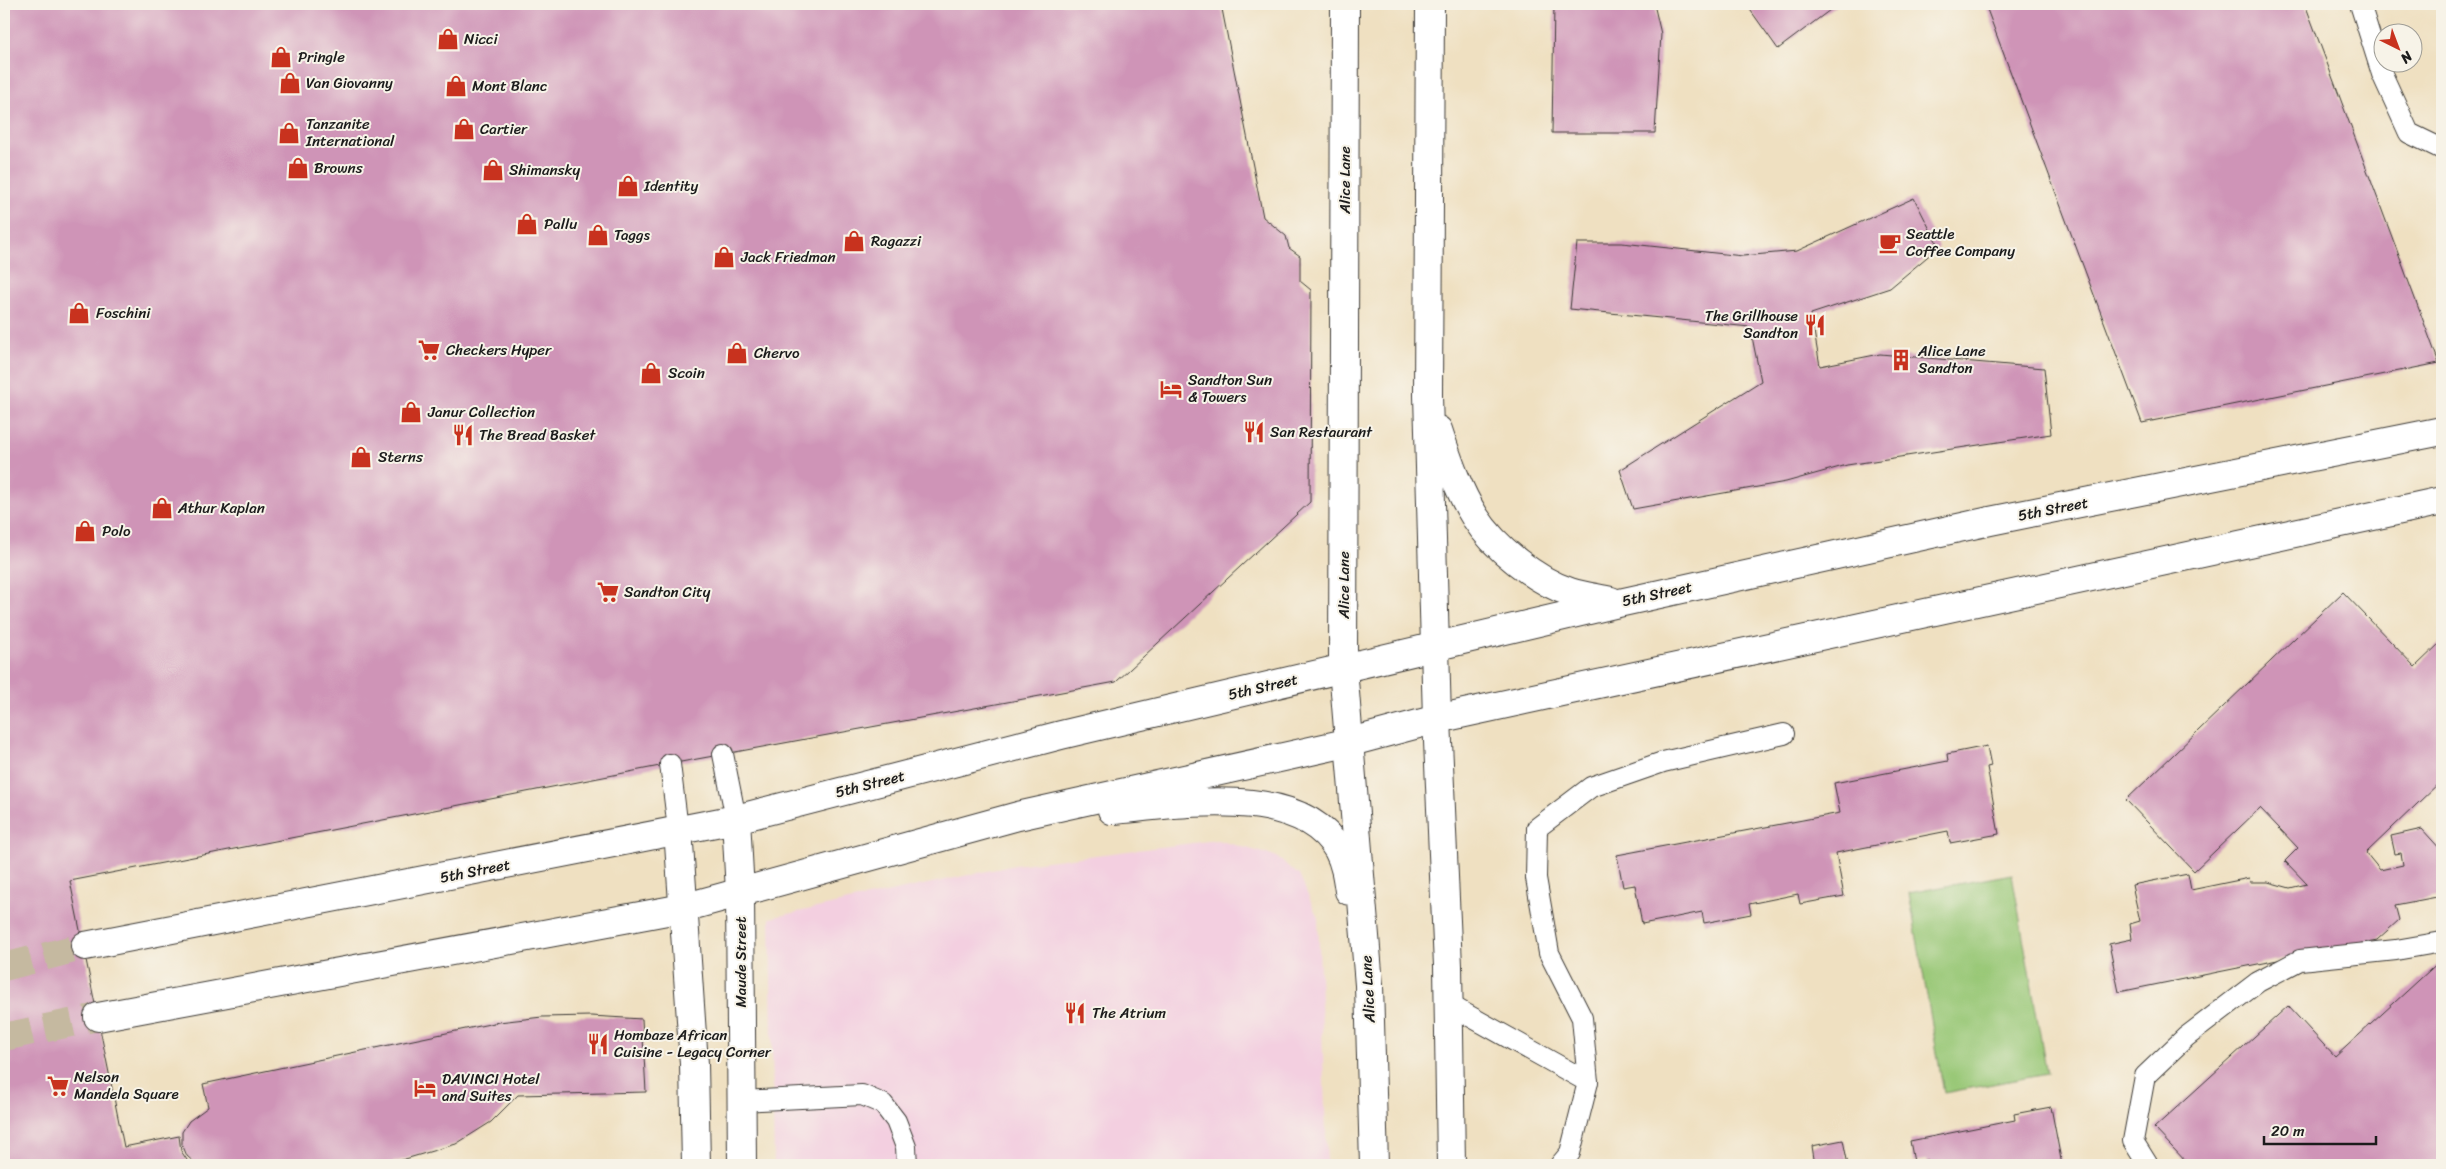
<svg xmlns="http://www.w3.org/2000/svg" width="2446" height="1169" viewBox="0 0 2446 1169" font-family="Sriracha,sans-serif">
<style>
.built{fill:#f3cfe0}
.green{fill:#99c877;stroke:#5a724a}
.building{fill:#cf94b7}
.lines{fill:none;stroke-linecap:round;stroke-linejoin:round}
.tertiary-tunnel{stroke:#c5b9a0;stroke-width:28;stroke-dasharray:28 14;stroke-linecap:butt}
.service-casing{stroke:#3c3935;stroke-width:22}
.minor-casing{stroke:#3c3935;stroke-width:30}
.tertiary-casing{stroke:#3c3935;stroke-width:30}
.service{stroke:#fff;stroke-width:20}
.minor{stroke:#fff;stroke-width:28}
.tertiary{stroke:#fff;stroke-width:28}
.labels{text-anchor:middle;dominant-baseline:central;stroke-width:4;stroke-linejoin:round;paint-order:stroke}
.poi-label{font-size:15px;fill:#1c1c1c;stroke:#f7f3e8;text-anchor:start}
.street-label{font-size:15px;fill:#1c1c1c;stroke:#f7f3e8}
</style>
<rect width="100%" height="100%" fill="#f7f3e8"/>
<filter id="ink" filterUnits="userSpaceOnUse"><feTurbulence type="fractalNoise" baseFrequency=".02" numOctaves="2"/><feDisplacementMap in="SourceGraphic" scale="10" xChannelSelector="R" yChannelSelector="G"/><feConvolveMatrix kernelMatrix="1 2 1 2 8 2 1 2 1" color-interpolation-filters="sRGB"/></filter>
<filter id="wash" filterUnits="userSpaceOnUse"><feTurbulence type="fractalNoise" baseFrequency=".0096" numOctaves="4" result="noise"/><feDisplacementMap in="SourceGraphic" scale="20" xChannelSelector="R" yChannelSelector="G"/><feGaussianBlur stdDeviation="1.12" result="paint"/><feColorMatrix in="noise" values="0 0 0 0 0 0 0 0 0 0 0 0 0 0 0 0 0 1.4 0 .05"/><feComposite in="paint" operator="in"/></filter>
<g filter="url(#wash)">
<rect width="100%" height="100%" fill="#efe0c1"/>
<!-- built -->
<polygon class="built" points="1217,840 1275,856 1299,875 1318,918 1327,1165 774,1165 770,918 1015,865"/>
<!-- green -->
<polygon class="green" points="2012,874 2047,1074 1944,1093 1909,893"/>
<g id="blocks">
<!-- building -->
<g class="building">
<polygon points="4,4 1221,4 1263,217 1286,236 1289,248 1300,256 1300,281 1311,290 1310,502 1116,682 670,764 70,881 124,1147 179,1136 181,1151 187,1160 186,1165 4,1165"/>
<polygon points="1554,4 1654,4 1661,34 1655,133 1552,133"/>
<polygon points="1746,4 1838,4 1778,49"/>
<polygon points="1985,4 2305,4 2439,363 2142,423"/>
<polygon points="1914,198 1939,247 1890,288 1811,314 1820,366 1880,354 2044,368 2051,434 1847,465 1786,482 1633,509 1620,470 1761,381 1750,327 1570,309 1577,243 1622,243 1743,256 1797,251"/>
<polygon points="2343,592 2415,667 2442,641 2442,780 2366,853 2380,870 2403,865 2401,853 2395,854 2391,836 2422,829 2442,851 2442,896 2395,905 2399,920 2377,940 2119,992 2109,944 2132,939 2130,924 2140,921 2132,885 2188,874 2191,890 2249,878 2250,882 2268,882 2290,888 2307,884 2285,861 2298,848 2260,808 2194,871 2126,800"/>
<polygon points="1987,746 1991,766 1987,767 1999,834 1950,843 1948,831 1836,853 1844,896 1800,904 1798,894 1749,904 1751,914 1704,923 1702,912 1642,924 1635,885 1623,887 1617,855 1840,813 1834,783 1948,761 1947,754"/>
<polygon points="2442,959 2442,1165 2189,1165 2154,1128 2288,1006 2335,1057"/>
<polygon points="591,1016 642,1019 646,1092 518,1095 491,1122 456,1144 385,1165 197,1165 187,1156 182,1144 182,1132 189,1121 208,1107 203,1084 499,1022 542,1017"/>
<polygon points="2051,1107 2062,1165 1928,1165 1927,1160 1914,1162 1910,1141 2015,1120 2014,1114"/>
<polygon points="1843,1140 1848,1165 1815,1165 1812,1146"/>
<polygon points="1808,1160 1809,1165 1784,1165 1784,1164"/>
</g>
</g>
</g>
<g filter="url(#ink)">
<use href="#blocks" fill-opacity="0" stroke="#3c3935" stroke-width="1"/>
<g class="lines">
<!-- tertiary-tunnel -->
<g class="tertiary-tunnel">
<polyline points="4,967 85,946"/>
<polyline points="4,1037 98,1017"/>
</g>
<!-- service casing -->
<g class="service-casing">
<g id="service">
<polyline points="2360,4 2382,74 2409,133 2442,149"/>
<polyline points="723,754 736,819"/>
<polyline points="670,764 678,829"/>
<polyline points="1448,1004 1588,1082 1570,1153 1560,1165"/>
<polyline points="1588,1082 1582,1018 1549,953 1536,878 1537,828 1591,787 1663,762 1784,734"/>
<polyline points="742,1101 862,1095 883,1104 896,1121 906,1147 907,1165"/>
<polyline points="2148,1165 2133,1141 2145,1076 2186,1037 2258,982 2300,960 2396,950 2442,942"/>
</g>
</g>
<!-- minor casing -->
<g class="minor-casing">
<g id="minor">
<polyline points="736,819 740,892 742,1165"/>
<polyline points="678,829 694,1064 696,1165"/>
</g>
</g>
<!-- tertiary casing -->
<g class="tertiary-casing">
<g id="tertiary">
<polyline points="1345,4 1343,668 1369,985 1374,1165"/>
<polyline points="1430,4 1428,395 1437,719 1448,966 1451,1165"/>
<path d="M1438,430C1448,460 1458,490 1475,517C1494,547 1536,581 1570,592C1583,596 1598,598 1611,601"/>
<path d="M1112,810C1176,805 1300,782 1338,850C1345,863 1347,877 1349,891"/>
<polyline points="85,946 736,819 1061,735 1619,603 1990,521 2442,431"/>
<polyline points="98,1017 683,908 1018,816 1351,742 1437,719 2442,501"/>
</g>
</g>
<!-- service -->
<use href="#service" class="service"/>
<!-- minor -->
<use href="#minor" class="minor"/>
<!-- tertiary -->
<use href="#tertiary" class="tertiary"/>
</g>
</g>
<!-- icons -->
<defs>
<g id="shop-bare" transform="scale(1.725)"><path d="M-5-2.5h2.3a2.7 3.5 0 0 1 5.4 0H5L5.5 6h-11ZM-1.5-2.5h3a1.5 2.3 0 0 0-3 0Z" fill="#c8321e" stroke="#f7f3e8" stroke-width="2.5" paint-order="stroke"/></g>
<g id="cafe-bare" transform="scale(1.725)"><path d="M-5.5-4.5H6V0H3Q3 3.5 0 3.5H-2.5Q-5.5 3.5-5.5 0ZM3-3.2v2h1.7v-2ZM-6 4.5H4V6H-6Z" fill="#c8321e" stroke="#f7f3e8" stroke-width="2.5" paint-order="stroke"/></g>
<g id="restaurant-bare" transform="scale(1.725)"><path d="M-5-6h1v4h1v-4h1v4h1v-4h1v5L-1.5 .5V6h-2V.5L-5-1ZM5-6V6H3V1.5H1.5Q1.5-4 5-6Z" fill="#c8321e" stroke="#f7f3e8" stroke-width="2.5" paint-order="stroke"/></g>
<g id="supermarket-bare" transform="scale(1.725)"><path d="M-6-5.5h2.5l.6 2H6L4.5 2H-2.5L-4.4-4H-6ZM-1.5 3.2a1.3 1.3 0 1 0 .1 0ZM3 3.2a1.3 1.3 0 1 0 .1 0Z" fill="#c8321e" stroke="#f7f3e8" stroke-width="2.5" paint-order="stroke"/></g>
<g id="building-bare" transform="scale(1.725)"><path d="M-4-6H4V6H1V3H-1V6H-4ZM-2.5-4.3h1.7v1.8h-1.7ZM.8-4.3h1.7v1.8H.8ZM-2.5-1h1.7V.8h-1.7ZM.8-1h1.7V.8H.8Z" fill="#c8321e" stroke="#f7f3e8" stroke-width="2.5" paint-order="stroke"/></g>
<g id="hotel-bare" transform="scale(1.725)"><path d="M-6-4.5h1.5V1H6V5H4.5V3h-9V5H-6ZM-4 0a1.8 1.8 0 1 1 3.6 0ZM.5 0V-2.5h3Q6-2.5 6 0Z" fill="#c8321e" stroke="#f7f3e8" stroke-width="2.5" paint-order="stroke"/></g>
</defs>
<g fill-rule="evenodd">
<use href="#shop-bare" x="448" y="39"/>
<use href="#shop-bare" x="281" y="57"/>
<use href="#shop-bare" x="290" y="83"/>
<use href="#shop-bare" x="456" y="86"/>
<use href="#shop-bare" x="464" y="129"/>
<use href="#shop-bare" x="289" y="133"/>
<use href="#shop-bare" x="298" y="168"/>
<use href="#shop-bare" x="493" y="170"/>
<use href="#shop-bare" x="628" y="186"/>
<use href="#shop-bare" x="527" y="224"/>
<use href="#shop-bare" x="598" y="235"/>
<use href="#shop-bare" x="854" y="241"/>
<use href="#cafe-bare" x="1890" y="243"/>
<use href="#shop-bare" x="724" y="257"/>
<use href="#shop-bare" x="79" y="313"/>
<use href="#restaurant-bare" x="1815" y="325"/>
<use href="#supermarket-bare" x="429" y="350"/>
<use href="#shop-bare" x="737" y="353"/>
<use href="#building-bare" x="1901" y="360"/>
<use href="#shop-bare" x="651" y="373"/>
<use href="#hotel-bare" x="1171" y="389"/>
<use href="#shop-bare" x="411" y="412"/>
<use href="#restaurant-bare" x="1254" y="432"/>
<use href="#restaurant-bare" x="463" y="435"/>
<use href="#shop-bare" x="361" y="457"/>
<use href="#shop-bare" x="162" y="508"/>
<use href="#shop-bare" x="85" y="531"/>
<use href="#supermarket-bare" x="608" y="592"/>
<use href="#restaurant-bare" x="1075" y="1013"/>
<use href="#restaurant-bare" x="598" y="1044"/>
<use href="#supermarket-bare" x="58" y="1086"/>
<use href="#hotel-bare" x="425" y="1088"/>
</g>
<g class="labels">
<!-- poi labels -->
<g class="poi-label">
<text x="464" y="39">Nicci</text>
<text x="298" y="57">Pringle</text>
<text x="306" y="83">Van Giovanny</text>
<text x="472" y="86">Mont Blanc</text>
<text x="306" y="124">Tanzanite<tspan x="306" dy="17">International</tspan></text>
<text x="480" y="129">Cartier</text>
<text x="314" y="168">Browns</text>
<text x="509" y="170">Shimansky</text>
<text x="644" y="186">Identity</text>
<text x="544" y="224">Pallu</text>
<text x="1906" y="234">Seattle<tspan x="1906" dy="17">Coffee Company</tspan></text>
<text x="614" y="235">Taggs</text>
<text x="871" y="241">Ragazzi</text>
<text x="741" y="257">Jack Friedman</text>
<text x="96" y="313">Foschini</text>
<text x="1798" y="316" text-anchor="end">The Grillhouse<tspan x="1798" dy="17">Sandton</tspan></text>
<text x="446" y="350">Checkers Hyper</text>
<text x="1918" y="351">Alice Lane<tspan x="1918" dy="17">Sandton</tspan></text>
<text x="754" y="353">Chervo</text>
<text x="668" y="373">Scoin</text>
<text x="1188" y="380">Sandton Sun<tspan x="1188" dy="17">&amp; Towers</tspan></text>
<text x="428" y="412">Janur Collection</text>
<text x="1270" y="432">San Restaurant</text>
<text x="479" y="435">The Bread Basket</text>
<text x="378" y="457">Sterns</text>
<text x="178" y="508">Athur Kaplan</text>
<text x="102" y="531">Polo</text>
<text x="624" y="592">Sandton City</text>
<text x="1092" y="1013">The Atrium</text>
<text x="614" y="1035">Hombaze African<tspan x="614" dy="17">Cuisine - Legacy Corner</tspan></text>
<text x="74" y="1077">Nelson<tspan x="74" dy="17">Mandela Square</tspan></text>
<text x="442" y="1079">DAVINCI Hotel<tspan x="442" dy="17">and Suites</tspan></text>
</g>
<!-- street labels -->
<g class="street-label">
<text transform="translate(1345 180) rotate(-90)">Alice Lane</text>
<text transform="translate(2053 509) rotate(-11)">5th Street</text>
<text transform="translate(1344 585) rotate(-90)">Alice Lane</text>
<text transform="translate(1657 594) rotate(-12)">5th Street</text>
<text transform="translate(1263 687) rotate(-13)">5th Street</text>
<text transform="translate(870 784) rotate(-14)">5th Street</text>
<text transform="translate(475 871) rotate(-11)">5th Street</text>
<text transform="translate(741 962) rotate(-90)">Maude Street</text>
<text transform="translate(1368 989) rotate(-93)">Alice Lane</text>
</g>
</g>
<!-- margin -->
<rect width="2446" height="1169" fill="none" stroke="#f7f3e8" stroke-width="20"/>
<!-- north arrow -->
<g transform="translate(2398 48) rotate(138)"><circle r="24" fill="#f7f3e8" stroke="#9f9d96"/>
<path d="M0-4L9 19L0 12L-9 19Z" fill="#c8321e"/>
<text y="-8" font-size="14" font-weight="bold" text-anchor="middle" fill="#1c1c1c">N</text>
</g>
<!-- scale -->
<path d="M2264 1136v8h112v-8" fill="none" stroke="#1c1c1c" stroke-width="2.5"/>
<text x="2271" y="1136" font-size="15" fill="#1c1c1c" stroke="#f7f3e8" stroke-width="4" paint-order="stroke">20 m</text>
</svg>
